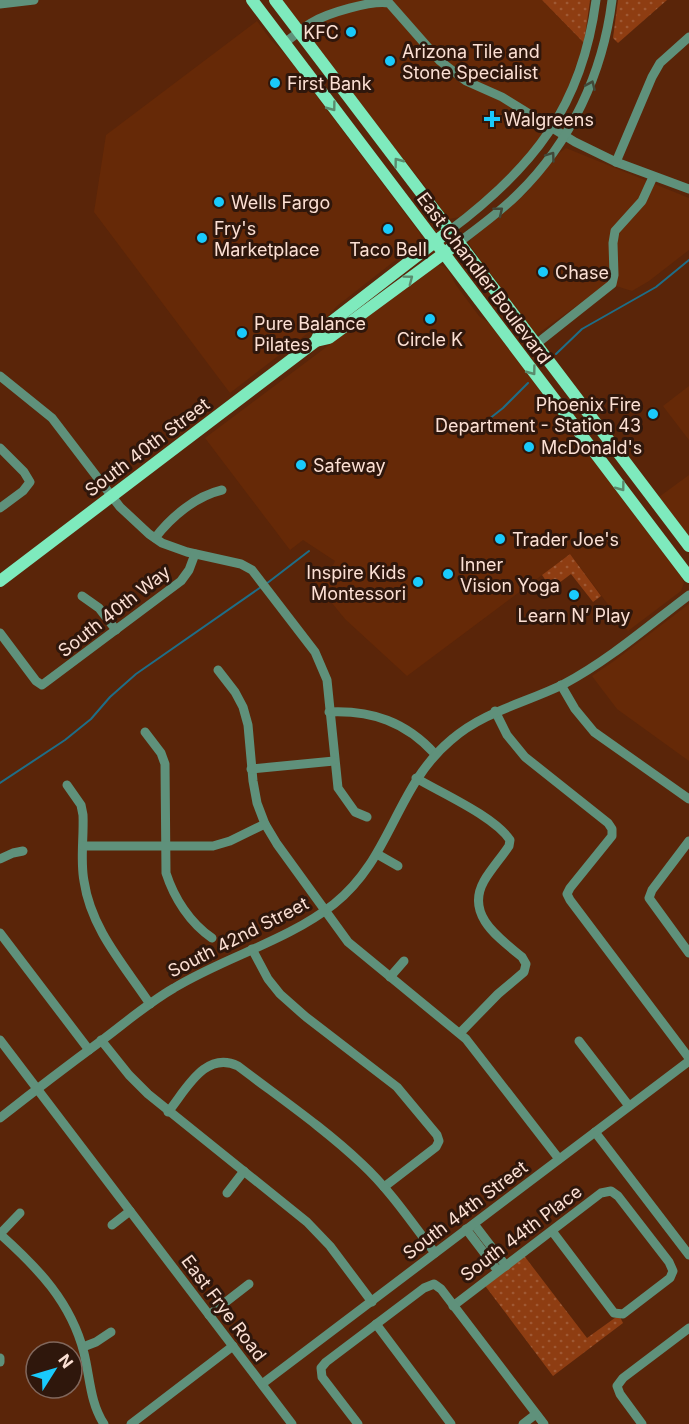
<svg xmlns="http://www.w3.org/2000/svg" width="689" height="1424" viewBox="0 0 689 1424" font-family="Inter,sans-serif">
<style>
.built{fill:#662907}
.park{fill:url(#park-dots)}
.lines{fill:none;stroke-linecap:round;stroke-linejoin:round}
.stream{stroke:#1e6e88;stroke-width:2}
.minor{stroke:#5f917b;stroke-width:9}
.major{stroke:#7eeabd;stroke-width:12}
.oneway{stroke:#424838}
.oneway2{stroke:#5a8b6d}
.poi-dot{fill:#19cafc;stroke:#2f170c;stroke-width:2}
.labels{text-anchor:middle;dominant-baseline:central;stroke-width:6;stroke-linejoin:round;paint-order:stroke}
.poi-label{font-size:18px;fill:#fce0d4;stroke:#2f170c;text-anchor:start}
.street-label{font-size:18px;fill:#fce0d4;stroke:#2f170c}
</style>
<defs>
<pattern id="park-dots" width="8" height="8" patternUnits="userSpaceOnUse" patternTransform="scale(1.5)"><rect width="8" height="8" fill="#8e3d12"/><path d="M2 2h.1M6 6h.1" fill="none" stroke="#9f5934" stroke-width="1.8" stroke-linecap="round"/></pattern>
</defs>
<rect width="100%" height="100%" fill="#5a2509"/>
<!-- built -->
<g class="built">
<polygon points="282,0 542,0 584,43 566,94 538,141 525,157 487,195 460,217 449,219 446,218 433,196 388,140"/>
<polygon points="257,21 271,40 285,54 419,232 422,239 419,247 397,259 337,306 321,323 230,393 94,212 106,135"/>
<polygon points="566,148 689,198 689,250 649,281 632,291 616,286 600,289 536,335 469,244 471,239 527,192 559,153"/>
<polygon points="438,265 443,266 448,270 456,285 479,316 489,323 547,400 559,422 576,443 586,451 682,578 684,583 681,591 628,631 570,554 407,676 345,619 313,580 333,565 335,561 303,540 290,550 205,438 433,267"/>
<polygon points="689,386 689,440 663,406"/>
<polygon points="689,475 689,537 659,497"/>
<polygon points="689,604 689,761 617,709 592,676 614,661"/>
</g>
<!-- park -->
<g class="park">
<polygon points="542,0 590,0 584,43"/>
<polygon points="618,0 667,0 618,43 613,38"/>
<polygon points="570,554 601,596 593,602 571,574 555,586 557,589 554,592 542,575"/>
<polygon points="522,1253 587,1338 619,1315 623,1323 553,1376 483,1283"/>
</g>
<g class="lines">
<!-- stream -->
<g class="stream">
<polyline points="556,354 582,329 656,287 689,260"/>
<polyline points="479,427 503,408 528,383"/>
<polyline points="266,584 309,551"/>
<polyline points="0,783 65,740 91,719 110,697 136,674 261,587"/>
</g>
<!-- minor -->
<g class="minor">
<polyline points="0,4 34,0"/>
<path d="M284,43C293,37 302,29 311,23C327,13 372,0 389,3L440,61L466,81L502,97L575,142L616,162L689,189"/>
<polyline points="616,162 652,77 660,63 689,37"/>
<path d="M449,231C533,168 582,107 596,0"/>
<path d="M458,243C479,227 500,212 518,194C571,142 603,73 612,0"/>
<polyline points="535,345 612,284 614,275 613,243 615,231 642,201 653,177"/>
<polyline points="0,376 52,418 120,507 149,534 162,543 187,552 241,564 252,570 315,652 327,680 338,788 355,812 367,817"/>
<polyline points="0,448 24,472 30,482 23,491 0,508"/>
<path d="M155,538C171,517 196,496 222,490"/>
<polyline points="82,596 99,608 116,630"/>
<polyline points="0,633 36,681 42,685 181,581 189,570 195,554"/>
<polyline points="218,670 235,692 243,707 248,725 253,781 257,803 265,824 277,844 348,942 466,1039 559,1159"/>
<polyline points="561,685 575,709 594,732 689,799"/>
<polyline points="495,711 507,735 525,757 608,823 612,829 612,836 570,888 567,894 570,900 689,1058"/>
<path d="M329,712C372,710 406,722 435,754"/>
<path d="M145,732L161,753L165,764L166,873C174,898 190,923 212,938"/>
<polyline points="251,769 334,761"/>
<path d="M416,778C441,793 494,816 510,840L509,846C501,858 491,869 484,881C465,915 499,938 522,957L526,964L524,972L498,994L460,1033"/>
<path d="M67,785L81,805L83,815C84,837 80,860 84,881C91,929 124,965 150,1004"/>
<polyline points="689,841 652,890 649,898 689,953"/>
<polyline points="83,846 213,846 230,841 265,824"/>
<polyline points="377,854 398,866"/>
<polyline points="0,859 13,853 23,851"/>
<polyline points="0,933 89,1050"/>
<polyline points="252,949 268,979 280,994 306,1017 397,1087 437,1135 439,1141 436,1147 384,1187"/>
<polyline points="390,977 404,961"/>
<polyline points="0,1040 292,1424"/>
<polyline points="101,1040 129,1075 148,1094 307,1222 330,1246 372,1302"/>
<polyline points="579,1041 629,1106"/>
<path d="M168,1112C186,1090 205,1050 238,1066C280,1098 324,1128 362,1164C390,1190 412,1223 435,1253"/>
<path d="M0,1118C33,1092 67,1066 101,1041C125,1023 148,1003 174,988C225,957 287,941 334,904C392,858 395,787 451,740C484,711 526,703 564,684C609,660 648,626 689,595"/>
<polyline points="595,1132 689,1255"/>
<polyline points="227,1193 244,1171"/>
<path d="M20,1213L0,1234C38,1268 71,1302 84,1353C90,1377 90,1403 104,1424"/>
<polyline points="474,1224 506,1266"/>
<polyline points="112,1225 130,1211"/>
<polyline points="466,1229 498,1271"/>
<polyline points="453,1306 601,1193 611,1191 618,1196 669,1262 673,1271 670,1278 623,1314 614,1313 552,1231"/>
<polyline points="209,1315 249,1284"/>
<polyline points="376,1324 451,1424"/>
<polyline points="83,1347 96,1342 111,1332"/>
<polyline points="0,1358 0,1362"/>
<polyline points="262,1384 689,1061"/>
<polyline points="131,1424 233,1346"/>
<polyline points="358,1424 322,1377 321,1368 326,1362 424,1288 434,1284 441,1289 544,1424"/>
<polyline points="523,1424 536,1414"/>
<polyline points="642,1424 620,1394 617,1386 623,1378 689,1328"/>
</g>
<!-- major -->
<g class="major">
<polyline points="252,0 689,577"/>
<polyline points="275,0 689,546"/>
<polyline points="316,341 321,330 449,231"/>
<polyline points="0,581 316,341 329,338 458,243"/>
</g>
</g>
<!-- one-way arrows -->
<defs><path id="oneway-chevron" d="M-2-3.5L2.5 0L-2 3.5" fill="none" stroke-width="1.6" stroke-linecap="round" stroke-linejoin="round" transform="scale(1.5)"/></defs>
<g class="oneway">
<use href="#oneway-chevron" transform="translate(591 85) rotate(-66)"/>
<use href="#oneway-chevron" transform="translate(551 156) rotate(-54)"/>
<use href="#oneway-chevron" transform="translate(499 211) rotate(-39)"/>
</g>
<g class="oneway2">
<use href="#oneway-chevron" transform="translate(332 107) rotate(53)"/>
<use href="#oneway-chevron" transform="translate(398 162) rotate(-127)"/>
<use href="#oneway-chevron" transform="translate(409 279) rotate(-37)"/>
<use href="#oneway-chevron" transform="translate(532 371) rotate(53)"/>
<use href="#oneway-chevron" transform="translate(621 487) rotate(53)"/>
</g>
<!-- markers -->
<g class="poi-dot">
<circle cx="351" cy="32" r="6"/>
<circle cx="390" cy="61" r="6"/>
<circle cx="275" cy="83" r="6"/>
<path d="M489 110h6v6h6v6h-6v6h-6v-6h-6v-6h6z"/>
<circle cx="219" cy="202" r="6"/>
<circle cx="388" cy="229" r="6"/>
<circle cx="202" cy="238" r="6"/>
<circle cx="543" cy="272" r="6"/>
<circle cx="430" cy="319" r="6"/>
<circle cx="242" cy="333" r="6"/>
<circle cx="653" cy="414" r="6"/>
<circle cx="529" cy="447" r="6"/>
<circle cx="301" cy="465" r="6"/>
<circle cx="500" cy="539" r="6"/>
<circle cx="448" cy="574" r="6"/>
<circle cx="418" cy="582" r="6"/>
<circle cx="574" cy="595" r="6"/>
</g>
<g class="labels">
<!-- poi labels -->
<g class="poi-label">
<text x="339" y="32" text-anchor="end">KFC</text>
<text x="402" y="51">Arizona Tile and<tspan x="402" dy="21">Stone Specialist</tspan></text>
<text x="287" y="83">First Bank</text>
<text x="504" y="119">Walgreens</text>
<text x="231" y="202">Wells Fargo</text>
<text x="214" y="228">Fry's<tspan x="214" dy="21">Marketplace</tspan></text>
<text x="388" y="249" text-anchor="middle">Taco Bell</text>
<text x="555" y="272">Chase</text>
<text x="254" y="323">Pure Balance<tspan x="254" dy="21">Pilates</tspan></text>
<text x="430" y="339" text-anchor="middle">Circle K</text>
<text x="641" y="404" text-anchor="end">Phoenix Fire<tspan x="641" dy="21">Department - Station 43</tspan></text>
<text x="541" y="447">McDonald's</text>
<text x="313" y="465">Safeway</text>
<text x="512" y="539">Trader Joe's</text>
<text x="460" y="564">Inner<tspan x="460" dy="21">Vision Yoga</tspan></text>
<text x="406" y="572" text-anchor="end">Inspire Kids<tspan x="406" dy="21">Montessori</tspan></text>
<text x="574" y="615" text-anchor="middle">Learn N’ Play</text>
</g>
<!-- street labels -->
<g class="street-label">
<text transform="translate(484 278) rotate(53)">East Chandler Boulevard</text>
<text transform="translate(147 447) rotate(-37)">South 40th Street</text>
<text transform="translate(114 611) rotate(-38)">South 40th Way</text>
<text transform="translate(238 937) rotate(-27)">South 42nd Street</text>
<text transform="translate(465 1210) rotate(-37)">South 44th Street</text>
<text transform="translate(521 1233) rotate(-37)">South 44th Place</text>
<text transform="translate(224 1308) rotate(53)">East Frye Road</text>
</g>
</g>
<!-- north arrow -->
<g transform="translate(54 1370) rotate(53)"><circle r="28" fill="#2f170c" stroke="#81675c" stroke-width="1.5"/>
<path d="M0-4.5L10 22L0 15L-10 22Z" fill="#19cafc"/>
<text y="-9" font-size="16" font-weight="bold" text-anchor="middle" fill="#fce0d4">N</text>
</g>
</svg>
